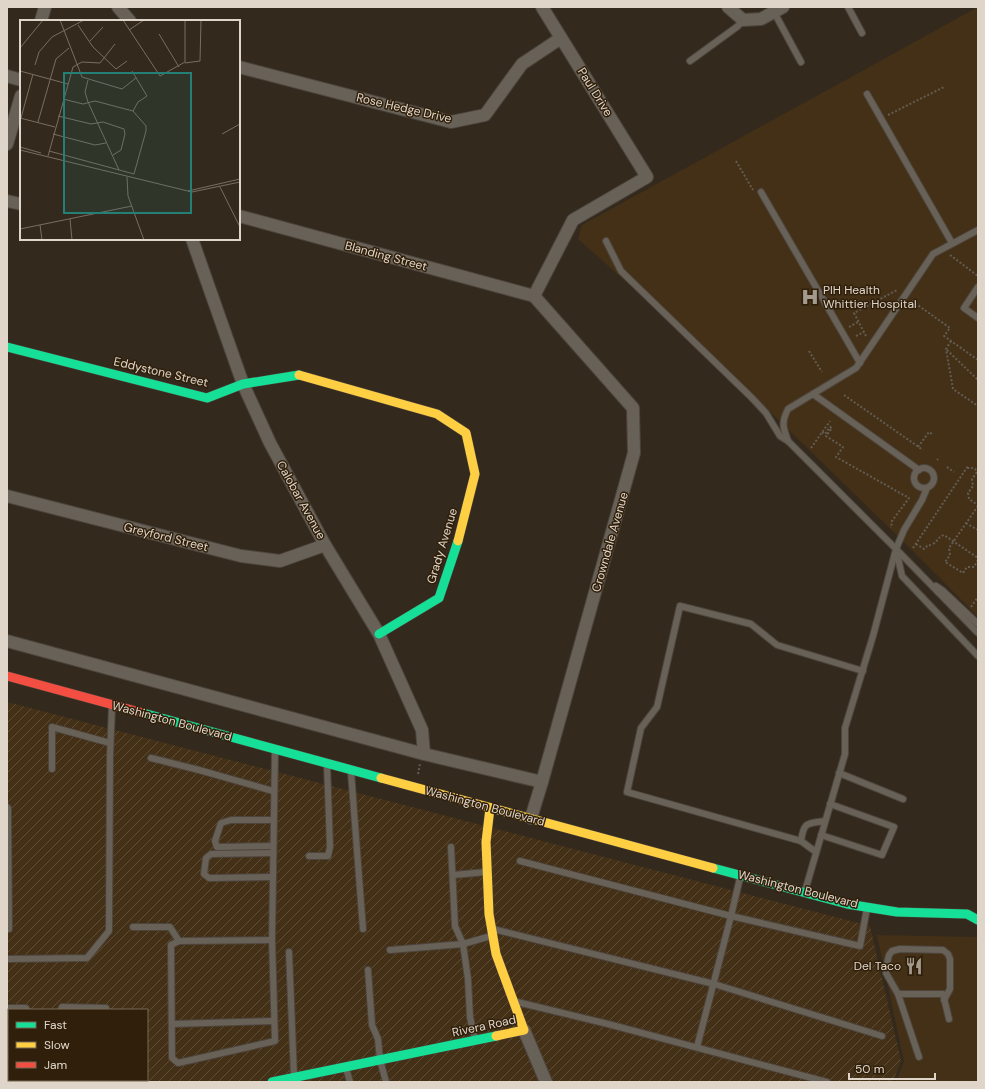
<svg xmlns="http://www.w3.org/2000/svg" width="985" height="1089" viewBox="0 0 985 1089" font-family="'DM Sans',sans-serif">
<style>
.built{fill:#433016}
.industrial{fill:url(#industrial-furrows);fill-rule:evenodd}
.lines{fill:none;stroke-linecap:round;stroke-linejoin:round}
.lane-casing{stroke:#4d453c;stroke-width:8}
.street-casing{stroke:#4d453c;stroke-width:14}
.fast-casing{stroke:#4d453c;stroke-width:10}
.slow-casing{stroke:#4d453c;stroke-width:10}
.jam-casing{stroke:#4d453c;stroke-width:10}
.path{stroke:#635c54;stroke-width:2;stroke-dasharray:2 2;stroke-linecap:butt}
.lane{stroke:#686158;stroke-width:6}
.street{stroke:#686158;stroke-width:12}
.fast{stroke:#16e098;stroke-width:9}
.slow{stroke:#ffcf43;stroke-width:9}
.jam{stroke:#f24e42;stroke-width:9}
.labels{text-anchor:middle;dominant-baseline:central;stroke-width:3;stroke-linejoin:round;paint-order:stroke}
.street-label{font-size:12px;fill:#e0d5c9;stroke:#30200b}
.poi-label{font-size:12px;fill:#e0d5c9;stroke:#30200b;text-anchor:start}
.inset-road{fill:none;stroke:#786e62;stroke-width:1}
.view{fill:#248077;fill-opacity:0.15;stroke:#248077;stroke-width:2}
.inset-edge{fill:none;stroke:#e0d5c9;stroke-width:2}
</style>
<defs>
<pattern id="industrial-furrows" width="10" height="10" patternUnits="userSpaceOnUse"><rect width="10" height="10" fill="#433016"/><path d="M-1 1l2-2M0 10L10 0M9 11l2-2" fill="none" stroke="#5e4d37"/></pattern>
</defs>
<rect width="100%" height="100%" fill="#33291d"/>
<!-- built -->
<g class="built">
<polygon points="978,7 978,617 917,555 757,399 578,239 582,225"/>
<polygon points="877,935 978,937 978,1082 896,1082 904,1061"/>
</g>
<!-- industrial -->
<path class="industrial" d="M7,702L870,926L901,1061L893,1082H7ZM9,1010H147V1080H9Z"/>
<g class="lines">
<!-- lane casing -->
<g class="lane-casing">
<g id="lane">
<polyline points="848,7 862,33"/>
<polyline points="774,12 801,62"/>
<polyline points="690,61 738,26 743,20"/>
<polyline points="867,94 952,243"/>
<polyline points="761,192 860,363"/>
<polyline points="606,241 621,271 752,398 766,413 780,436 788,441 896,549 873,636 845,728 845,754 805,891"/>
<polyline points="978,287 964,308 978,318"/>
<polyline points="813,394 919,470"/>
<path d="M788,441C783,427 781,423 788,409L856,368L933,254L978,230"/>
<circle cx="924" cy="478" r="10"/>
<polyline points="927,488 922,500 904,530 896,549 902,576 978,656"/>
<polyline points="897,550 978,633"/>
<polyline points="936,586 942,590 978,624"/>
<polyline points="151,758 199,770 273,791"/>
<polyline points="52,769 52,727 110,743"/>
<polyline points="351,772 363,929"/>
<polyline points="839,773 903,799"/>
<polyline points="7,807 8,808 9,929 7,929"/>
<polyline points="821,835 882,855 894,827 830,804"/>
<polyline points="801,841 627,792 641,728 657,707 680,606 751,624 777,645 863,671"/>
<polyline points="273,846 217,847 215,841 221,823 231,820 273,820"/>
<polyline points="451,847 455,926 463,944 491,936"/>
<path d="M816,852L801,841C804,821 807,824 825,821"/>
<polyline points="309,856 328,856 330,847 327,765"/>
<polyline points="520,861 731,916 860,946 867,908"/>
<polyline points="453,875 486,872"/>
<polyline points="272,877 209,878 204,874 206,858 211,854 273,853"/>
<polyline points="133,927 170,927 179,941 272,940 275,751"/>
<polyline points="493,929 714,984 882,1036"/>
<polyline points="179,941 171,945 172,1058 178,1063 275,1041 272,940"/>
<polyline points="390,950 463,944 468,979 470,1017 475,1039"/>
<polyline points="289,952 294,1076"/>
<polyline points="7,959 87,958 109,931 110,757 112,706"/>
<polyline points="368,970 372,1025 378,1039 380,1060 386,1082"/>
<polyline points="898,994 886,973 887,964 889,955 892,951 900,949 943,950 948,954 950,959 950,989 944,1000"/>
<polyline points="517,1002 608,1024 827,1082"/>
<polyline points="7,1008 26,1008 27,1010"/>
<polyline points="61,1010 62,1007 106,1008"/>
<polyline points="172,1024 274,1021"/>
<polyline points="697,1047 731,916 740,878"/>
<polyline points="919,1057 898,994 943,994 949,1019"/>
<polyline points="346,1068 350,1082"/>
<polyline points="30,1080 30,1082"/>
<polyline points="59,1080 59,1082"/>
</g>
</g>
<!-- street casing -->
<g class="street-casing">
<g id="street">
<polyline points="118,7 130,21"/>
<polyline points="728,7 743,20 761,19 783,7"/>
<polyline points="41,21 45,7"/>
<polyline points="239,67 451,122 485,115 522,64 561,38"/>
<polyline points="7,76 21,80"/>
<polyline points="7,144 21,96"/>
<polyline points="7,201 21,204"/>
<polyline points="239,216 534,296"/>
<polyline points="192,239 243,384 270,443 325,545 379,634 422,730 424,754"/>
<polyline points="534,296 573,220 647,177 542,7"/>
<polyline points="7,496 241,556 280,561 325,545"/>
<polyline points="7,641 424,754 542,782"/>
<polyline points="531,818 542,782 634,453 633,408 534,296"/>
<polyline points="524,1030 546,1082"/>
</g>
</g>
<!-- fast casing -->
<g class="fast-casing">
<g id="fast">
<polyline points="7,347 207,398 243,384 299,375"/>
<polyline points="379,634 439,598 458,541"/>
<polyline points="143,713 381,778"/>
<polyline points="713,868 847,904 897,912 967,914 978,920"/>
<polyline points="272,1082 496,1036"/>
</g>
</g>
<!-- slow casing -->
<g class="slow-casing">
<g id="slow">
<polyline points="299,375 437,414 466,433 475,474 458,541"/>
<polyline points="381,778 713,868"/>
<polyline points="490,808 486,842 489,914 496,954 524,1030 496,1036"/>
</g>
</g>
<!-- jam casing -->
<g class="jam-casing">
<polyline id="jam" points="7,676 143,713"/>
</g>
<!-- path -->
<g class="path">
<polyline points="888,115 944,87"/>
<polyline points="736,161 753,190"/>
<polyline points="950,255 978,276"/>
<polyline points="912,301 950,328 944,336 978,360"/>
<polyline points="849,327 858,322"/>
<polyline points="856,336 864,332"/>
<polyline points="866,336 854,313 897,290"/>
<polyline points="951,341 946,349 953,389 978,406"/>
<polyline points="947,350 978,380"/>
<polyline points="809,351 822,372"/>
<polyline points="844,395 923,450"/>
<polyline points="822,432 825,434 830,427 832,428 826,436 843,447 836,457 909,498 892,521 891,528"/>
<polyline points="918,447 929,432 932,434"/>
<polyline points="811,448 830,421"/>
<polyline points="937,460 938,459"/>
<polyline points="947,467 954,472"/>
<path d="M967,468C972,468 975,467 977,472L972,479L973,486L968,493L969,499L978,505"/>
<polyline points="978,506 949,548 950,555 945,562 963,573 967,567 974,567 978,560"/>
<polyline points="966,523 978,530"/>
<path d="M916,544L924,549C927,545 929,546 933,544C938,541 938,537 944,535L978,558"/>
<polyline points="913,548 968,466"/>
<polyline points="971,607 978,597"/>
<polyline points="418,774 420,764"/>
</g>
<!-- lane -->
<use href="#lane" class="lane"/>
<!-- street -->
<use href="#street" class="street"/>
<!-- fast -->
<use href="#fast" class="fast"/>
<!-- slow -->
<use href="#slow" class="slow"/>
<!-- jam -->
<use href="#jam" class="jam"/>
</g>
<!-- icons -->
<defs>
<g id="hospital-bare" transform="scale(1.38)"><path d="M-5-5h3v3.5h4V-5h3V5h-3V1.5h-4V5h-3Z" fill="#a3998d" stroke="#30200b" stroke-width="2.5" paint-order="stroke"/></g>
<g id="restaurant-bare" transform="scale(1.38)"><path d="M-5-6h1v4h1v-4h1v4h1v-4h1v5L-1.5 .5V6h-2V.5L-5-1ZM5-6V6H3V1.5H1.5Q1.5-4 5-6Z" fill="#a3998d" stroke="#30200b" stroke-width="2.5" paint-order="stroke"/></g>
</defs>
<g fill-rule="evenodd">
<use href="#hospital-bare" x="810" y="297"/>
<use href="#restaurant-bare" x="914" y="966"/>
</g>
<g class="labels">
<!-- street labels -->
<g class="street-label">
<text transform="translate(595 92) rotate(58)">Paul Drive</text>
<text transform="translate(404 108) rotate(13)">Rose Hedge Drive</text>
<text transform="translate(386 256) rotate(15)">Blanding Street</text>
<text transform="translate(161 372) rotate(13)">Eddystone Street</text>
<text transform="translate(301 500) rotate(61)">Calobar Avenue</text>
<text transform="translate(166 537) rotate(14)">Greyford Street</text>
<text transform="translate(610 542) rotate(-74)">Crowndale Avenue</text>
<text transform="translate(442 546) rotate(-73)">Grady Avenue</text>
<text transform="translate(172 721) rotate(15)">Washington Boulevard</text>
<text transform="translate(485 806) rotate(15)">Washington Boulevard</text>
<text transform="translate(798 889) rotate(14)">Washington Boulevard</text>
<text transform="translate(484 1026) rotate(-12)">Rivera Road</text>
</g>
<!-- poi labels -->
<g class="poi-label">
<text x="823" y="290">PIH Health<tspan x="823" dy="14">Whittier Hospital</tspan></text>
<text x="901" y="966" text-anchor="end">Del Taco</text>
</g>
</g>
<!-- overview -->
<g transform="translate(20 20)">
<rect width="220" height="220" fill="#33291d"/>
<path class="inset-road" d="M40,0L62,57L102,69L116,58M103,0L140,56L165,42V0M58,5L73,27L96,49L107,41M109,10L124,0M139,14L159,47M70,21L83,7M0,28L23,0M165,43L180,41L181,0M15,45L19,32L32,17L64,0M0,51L48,64M112,51L127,76L118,82L113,91M68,60L65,72L68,82L99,150M43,79L63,84L75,81L113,91M113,91L126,106V111L114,154M38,96L71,104L83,102L104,109L105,114L101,130L93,135M0,98L35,107M1,98L13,54M18,102L36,39L49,28M33,114L75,125L86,123M202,114L220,104M0,127L21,133M0,130L172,172L220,162M29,131L114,154M28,136L53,47L62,42L80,43L95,24M107,157L108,176L124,220M200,167L220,207M168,171L220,159M50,199L52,220M20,205L22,220M0,209L112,186"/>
<path class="view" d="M44,53H171V193H44Z"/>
<rect width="220" height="220" class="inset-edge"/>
</g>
<!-- border -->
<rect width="985" height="1089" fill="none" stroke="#e0d5c9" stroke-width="16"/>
<!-- legend -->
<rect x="8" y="1009" width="140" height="72" fill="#30200b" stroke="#766857"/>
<rect x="16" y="1022" width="20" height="6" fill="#16e098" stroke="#766857"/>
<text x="44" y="1029" font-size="12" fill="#e0d5c9">Fast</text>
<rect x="16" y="1042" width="20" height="6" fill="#ffcf43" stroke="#766857"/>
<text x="44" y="1049" font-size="12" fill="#e0d5c9">Slow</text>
<rect x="16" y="1062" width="20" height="6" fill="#f24e42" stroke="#766857"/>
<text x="44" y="1069" font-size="12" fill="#e0d5c9">Jam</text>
<!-- scale -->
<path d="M849 1073v6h86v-6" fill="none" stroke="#e0d5c9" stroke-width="2"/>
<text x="855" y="1073" font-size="12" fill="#e0d5c9" stroke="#30200b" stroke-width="3" paint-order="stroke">50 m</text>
</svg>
